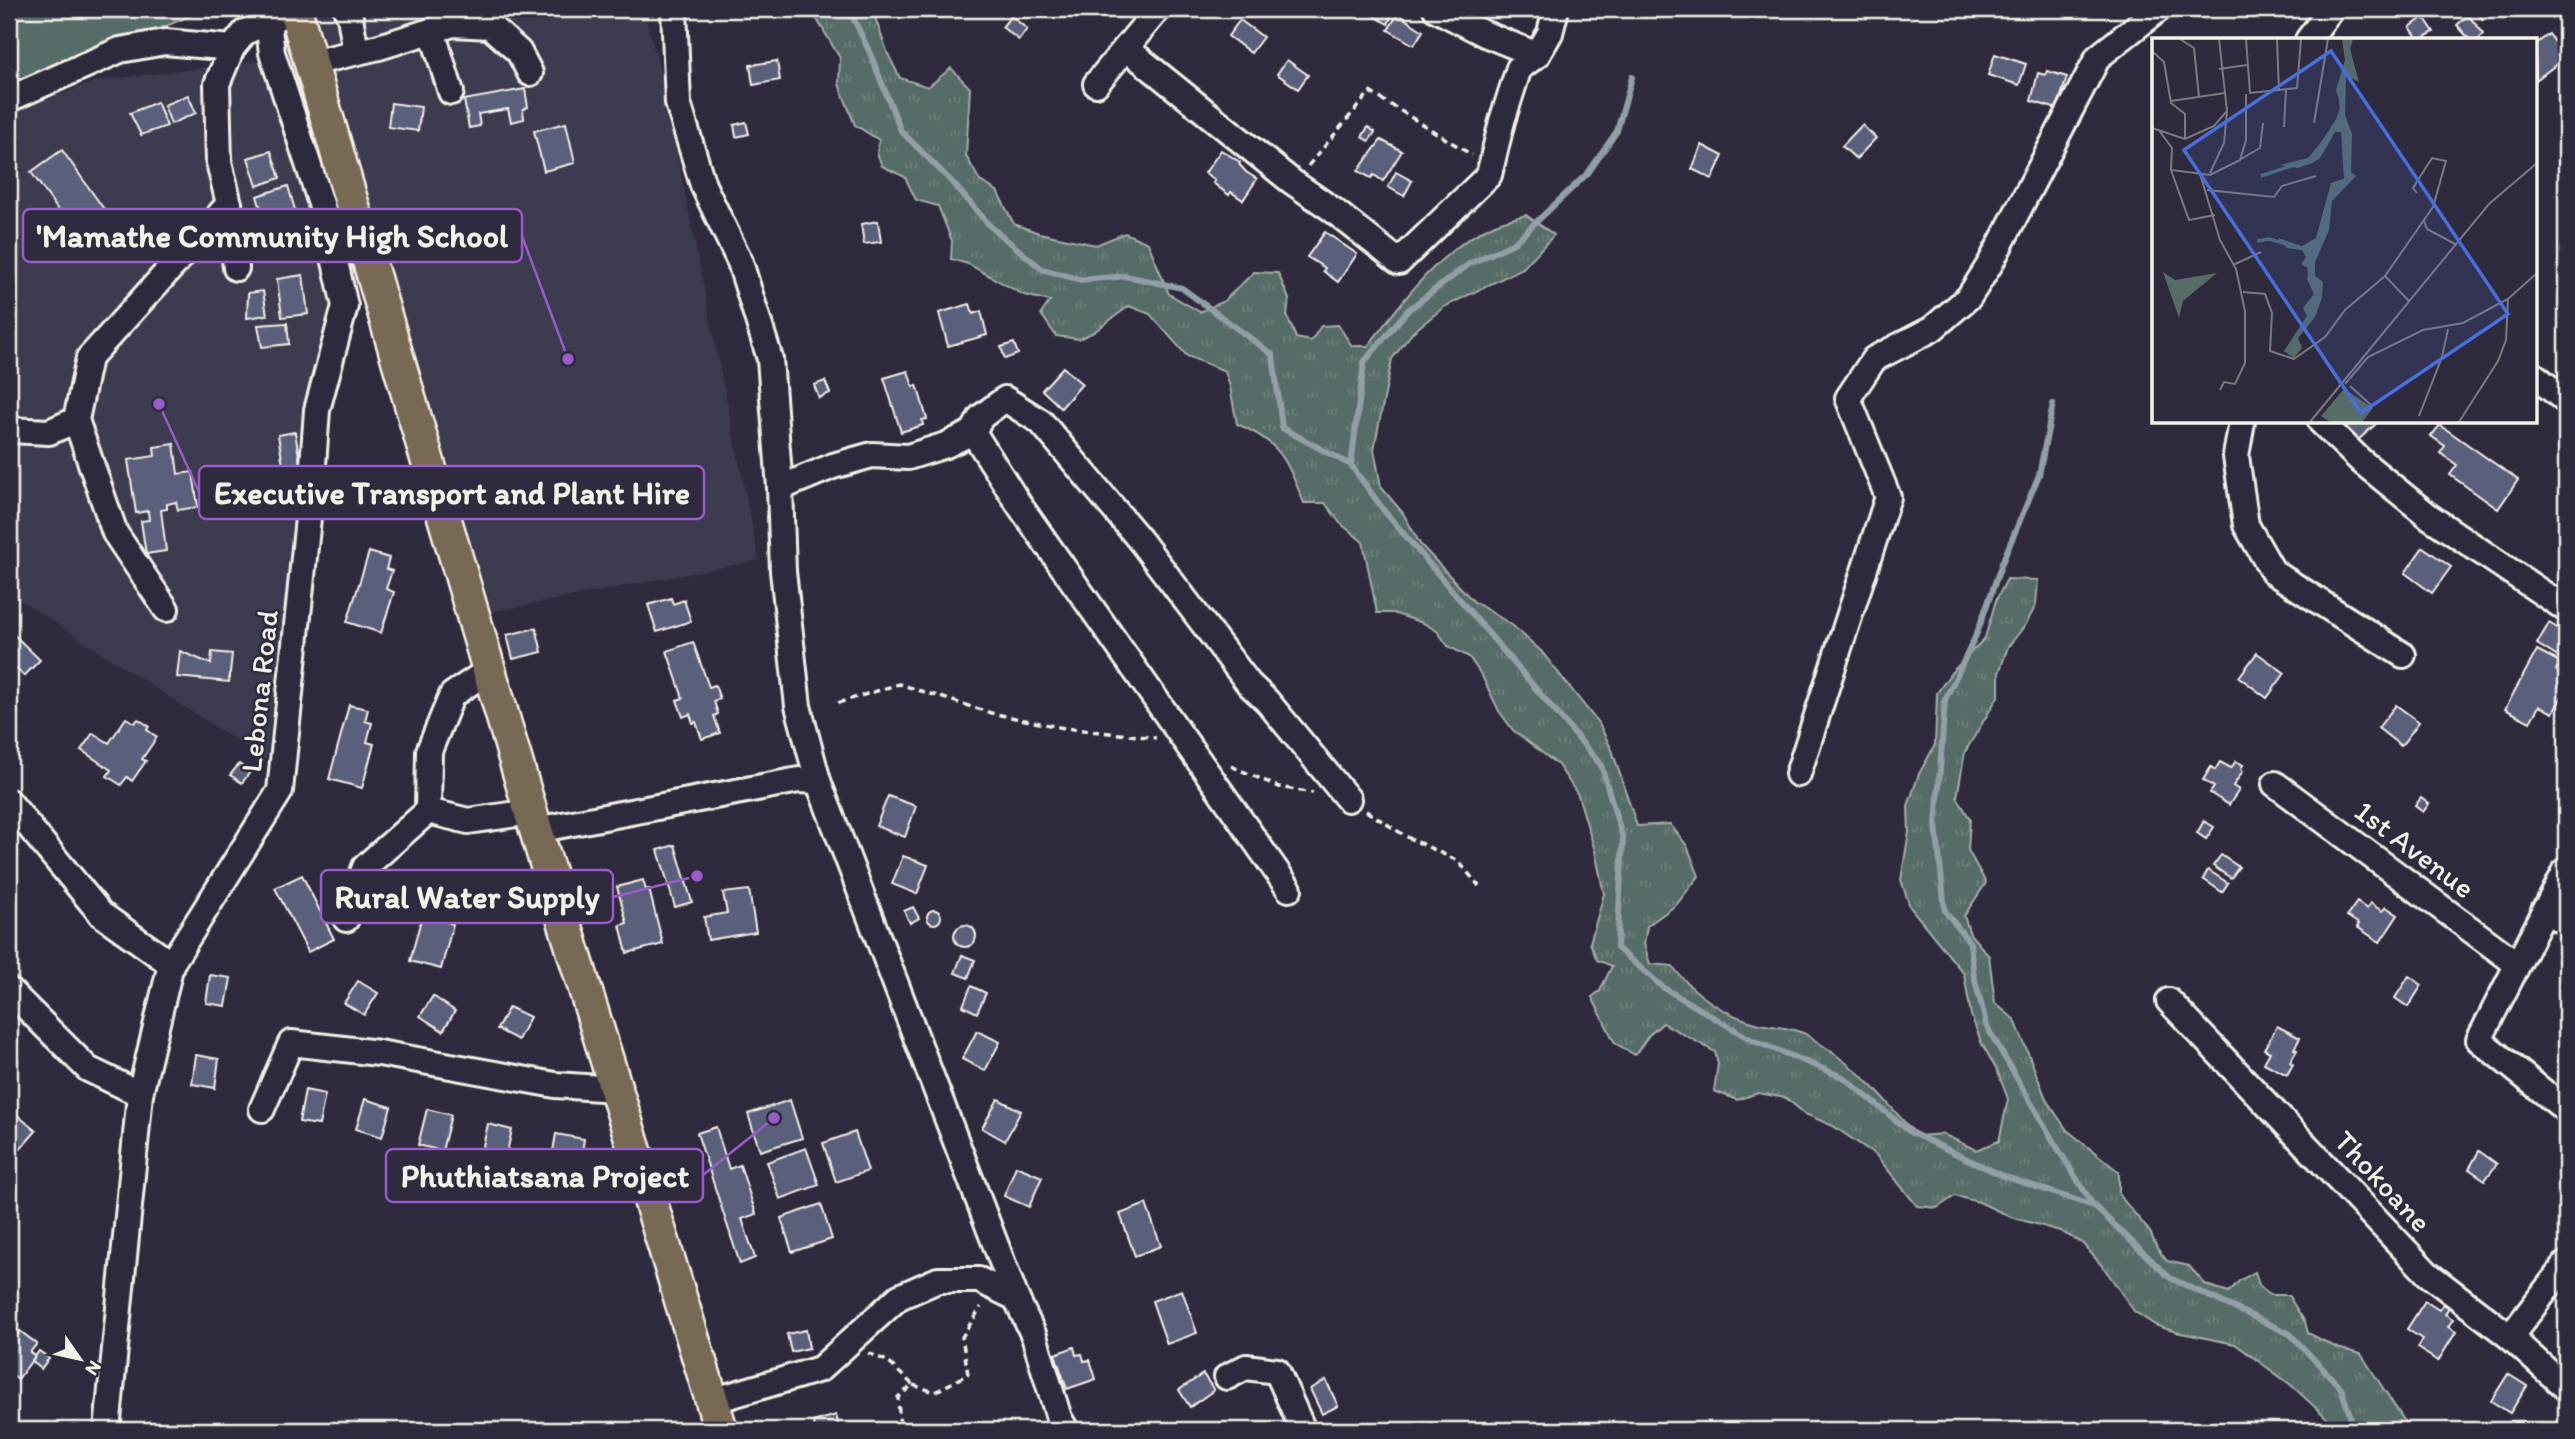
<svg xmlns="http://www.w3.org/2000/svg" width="2575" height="1439" viewBox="0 0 2575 1439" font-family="Itim,sans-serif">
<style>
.built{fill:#3c3a50}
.grass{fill:url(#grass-tufts);stroke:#a6aea8;stroke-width:2}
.park{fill:#576c67;stroke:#a6aea8;stroke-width:2}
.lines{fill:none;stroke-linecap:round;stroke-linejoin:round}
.stream{stroke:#929fa7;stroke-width:6}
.building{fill:#5a5e7b;stroke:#f4f1e8;stroke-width:2}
.minor-casing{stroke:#f4f1e8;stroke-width:30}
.major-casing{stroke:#f4f1e8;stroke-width:37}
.path{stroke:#f4f1e8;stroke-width:3.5;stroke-dasharray:7 5;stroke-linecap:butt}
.minor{stroke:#2f2a3d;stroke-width:24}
.major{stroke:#786954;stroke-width:32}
.labels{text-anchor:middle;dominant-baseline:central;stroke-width:5;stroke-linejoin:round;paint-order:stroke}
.street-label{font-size:30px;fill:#f4f1e8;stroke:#2f2a3d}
.inset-river{fill:none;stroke:#51687b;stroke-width:3.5}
.inset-road{fill:none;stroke:#7e7a81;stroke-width:2}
.view{fill:#486fdb;fill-opacity:0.15;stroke:#486fdb;stroke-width:3.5}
.inset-edge{fill:none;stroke:#f4f1e8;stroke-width:3.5}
.leader{fill:none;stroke:#995dc9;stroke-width:2.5}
.callout-dot{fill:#995dc9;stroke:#2f2a3d;stroke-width:2.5}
.callout{fill:#2f2a3d;stroke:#995dc9;stroke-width:2.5}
.callout-label{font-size:32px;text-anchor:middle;font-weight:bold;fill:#f4f1e8}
</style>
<defs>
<pattern id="grass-tufts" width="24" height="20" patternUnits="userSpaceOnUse" patternTransform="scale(1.75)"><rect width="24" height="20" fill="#576c67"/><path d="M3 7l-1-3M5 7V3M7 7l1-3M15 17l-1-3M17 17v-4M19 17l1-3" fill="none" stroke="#70817d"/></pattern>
</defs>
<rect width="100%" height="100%" fill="#2f2a3d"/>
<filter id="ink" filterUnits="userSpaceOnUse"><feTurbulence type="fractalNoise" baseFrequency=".0143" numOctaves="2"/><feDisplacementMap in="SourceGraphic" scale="14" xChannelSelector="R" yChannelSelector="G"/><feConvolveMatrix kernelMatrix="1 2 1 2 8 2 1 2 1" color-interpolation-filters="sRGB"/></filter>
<g filter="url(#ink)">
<!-- built -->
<g class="built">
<polygon points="313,9 644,9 661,75 759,560 492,612"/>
<polygon points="263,60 335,305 307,388 311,420 266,760 9,593 9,113 96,81"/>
</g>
<!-- grass -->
<path class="grass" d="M816,9H872L888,54L900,78L928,87L951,68L970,88L966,156L980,181L997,191L1014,224L1039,233L1096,245L1125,233L1148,243L1169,294L1200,312L1224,301L1254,272L1278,273L1289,299L1287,316L1296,338L1311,341L1321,326L1338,325L1352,346H1368C1403,300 1440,249 1495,224C1505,220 1516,218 1526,215L1554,235L1523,268L1444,307L1413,332L1392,359L1374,449L1381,487L1403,513L1420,544L1473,601L1512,625L1541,651L1599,724L1612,750L1637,826L1670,824L1687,846L1699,876L1676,905L1647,926L1644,944L1650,964L1672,966C1695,995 1723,1015 1760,1024C1774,1027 1795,1028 1807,1035C1829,1049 1852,1066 1871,1085C1887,1101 1901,1120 1918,1136L1943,1134L1976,1150L1999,1141L2008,1099L1997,1070L1982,1044L1971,1015L1964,974L1910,907L1901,880L1909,832L1908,806L1919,774L1935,745L1937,693L1951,673L1985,638L1996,600L2007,579L2038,580L2036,605L2026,624L2008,647L1999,673V695L1965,752L1957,797L1970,819L1968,850L1986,883L1964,916L1970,934L1989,956L1995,1003L2015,1020L2047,1101L2067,1130L2119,1172V1195L2150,1232L2157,1248L2167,1261L2189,1266L2206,1285L2229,1292L2239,1281L2255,1272L2259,1285L2270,1295H2288L2305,1322L2308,1333L2337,1348L2361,1354L2407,1425L2406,1430H2340L2291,1385L2235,1344L2176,1332L2155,1325L2134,1311L2104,1268L2082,1243L2060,1231L2011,1217L1979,1202L1955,1196L1937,1208L1917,1206L1876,1155L1833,1126L1805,1114L1786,1098L1758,1093L1737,1100L1714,1091L1718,1064L1715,1052L1663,1023L1649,1035L1635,1055L1615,1043L1592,997L1600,991L1612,966L1597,960L1590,943L1604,894L1595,851L1578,795L1558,765L1513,730L1499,711L1482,676L1469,657L1448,646L1437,631L1423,623L1393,613H1377L1363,542L1340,523L1325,503H1304C1286,460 1282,443 1237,424L1230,387L1225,371L1187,356L1150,314L1129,306L1094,332L1079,339L1056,336L1041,314L1050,301L1024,295L968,264L951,259L952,241L938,206L916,200L905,177L882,166L877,153L879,140L855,125L839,84L840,58L815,16Z"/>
<!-- park -->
<polygon class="park" points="9,9 206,9 9,93"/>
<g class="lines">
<!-- stream -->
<g class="stream">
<polyline points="849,9 870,53 901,131 950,180 991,227 1042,269 1081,280 1126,276 1182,288 1273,355 1282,428 1351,465 1385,512 1601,765 1623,839 1617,948 1664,988 1752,1040 1843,1077 1910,1132 2003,1176 2094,1206 2170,1278 2290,1334 2341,1388 2355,1430"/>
<polyline points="2053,404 2039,475 2002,563 1977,633 1945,700 1936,825 1945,911 1970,943 1974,976 1987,1027 2055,1144 2093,1205"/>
<polyline points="1351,465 1364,362 1408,310 1469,264 1514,243 1588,173 1617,131 1632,77"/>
</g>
</g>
<!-- building -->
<g class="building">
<polygon points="1375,9 1388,9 1393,12 1388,24 1371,14"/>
<polygon points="2474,9 2493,9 2496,11 2483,20"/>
<polygon points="1398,14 1423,31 1414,45 1388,30"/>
<polygon points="2468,15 2484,34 2478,40 2470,40 2457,25"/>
<polygon points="1011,16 1027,29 1019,40 1002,27"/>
<polygon points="2424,17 2434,32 2419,40 2410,27"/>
<polygon points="1240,20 1263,37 1251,53 1228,36"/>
<polygon points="2549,34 2566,57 2536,80 2535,45"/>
<polygon points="1995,54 2026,64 2019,85 1988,75"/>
<polygon points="1287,60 1308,75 1298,89 1277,74"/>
<polygon points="777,61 780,80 753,85 750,65"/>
<polygon points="2047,71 2067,77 2057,109 2031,101 2038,73 2045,75"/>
<polygon points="525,89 528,107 523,109 524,119 511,122 508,109 478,114 480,126 469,128 464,100"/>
<polygon points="188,95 196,113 171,124 164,105"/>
<polygon points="157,102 167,126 141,135 130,113"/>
<polygon points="391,103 421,107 418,131 388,127"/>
<polygon points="746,122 749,134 736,137 734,125"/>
<polygon points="566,123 575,163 544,171 534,131"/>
<polygon points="1862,125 1876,138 1856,159 1842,146"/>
<polygon points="1368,127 1375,132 1369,141 1362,137"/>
<polygon points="1381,140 1402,151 1383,181 1374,175 1371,178 1358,171"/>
<polygon points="1702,145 1723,156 1712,179 1692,169"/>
<polygon points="62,150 116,226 85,248 31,172"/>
<polygon points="1221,150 1240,162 1239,164 1246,172 1257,179 1243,200 1231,192 1229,195 1213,183 1215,180 1205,173"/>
<polygon points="271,151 280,178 257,186 248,158"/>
<polygon points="1396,172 1412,181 1404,196 1388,187"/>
<polygon points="288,186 300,227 269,237 257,196"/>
<polygon points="878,221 881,242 864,244 861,224"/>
<polygon points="1325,232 1357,254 1338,282 1323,271 1325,268 1307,257"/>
<polygon points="303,275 308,314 282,317 277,279"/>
<polygon points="263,291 267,315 247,318 248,293"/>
<polygon points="970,304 973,314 981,311 987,335 948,346 939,313"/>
<polygon points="287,323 289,344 262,347 258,325"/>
<polygon points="1014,343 1018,354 1005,359 1001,347"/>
<polygon points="1063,367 1082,384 1061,408 1042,390"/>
<polygon points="908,371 913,387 917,385 927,419 922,420 923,425 901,432 884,378"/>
<polygon points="825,381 830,393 819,398 814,385"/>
<polygon points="2337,422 2378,422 2356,442"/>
<polygon points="2440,425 2518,480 2498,509 2450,475 2457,465 2440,453 2445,446 2431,436"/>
<polygon points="295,432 302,474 285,477 278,435"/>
<polygon points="174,444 178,474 193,472 198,507 178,510 176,502 167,504 167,509 161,510 166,551 146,554 141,521 149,520 148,511 136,513 128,460 155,456 154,447"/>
<polygon points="2423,547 2451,567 2432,593 2405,573"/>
<polygon points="369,552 389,558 386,569 392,571 386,589 394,592 381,633 347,622"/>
<polygon points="671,598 673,604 684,600 691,621 657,632 648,605"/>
<polygon points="2549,623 2566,633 2566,662 2537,644"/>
<polygon points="536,628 542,652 513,659 507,635"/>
<polygon points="9,630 40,660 24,676 11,664 9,666"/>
<polygon points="693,642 709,687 715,685 720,699 714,701 718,714 714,716 720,733 702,739 696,722 693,723 690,714 683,717 677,700 683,698 667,651"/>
<polygon points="2537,650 2560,662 2556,670 2562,676 2558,684 2565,691 2553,713 2539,706 2530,722 2505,709"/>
<polygon points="180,651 211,664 212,652 232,654 229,682 177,677"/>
<polygon points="2257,653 2285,673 2267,698 2239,677"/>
<polygon points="349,705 368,709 365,721 372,723 367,742 374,744 362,788 329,779"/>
<polygon points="2396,705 2419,722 2401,746 2378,728"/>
<polygon points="126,718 135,723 138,719 149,726 147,730 157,737 142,759 146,761 132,781 127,777 121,785 107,776 111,770 81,750 93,733 109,743"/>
<polygon points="2236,761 2243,765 2241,769 2243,771 2233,786 2239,790 2229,805 2210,793 2214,787 2203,780 2211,767 2215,770 2220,762 2231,768"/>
<polygon points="239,764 250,772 242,783 230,775"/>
<polygon points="888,796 916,806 905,837 876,826"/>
<polygon points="2421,798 2429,804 2423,812 2415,806"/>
<polygon points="2204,821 2214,827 2206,839 2197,833"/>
<polygon points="675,845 692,902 675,907 658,850"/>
<polygon points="2221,855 2239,867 2231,878 2213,866"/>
<polygon points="903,856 928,865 917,894 892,884"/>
<polygon points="2208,870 2228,883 2222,892 2203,879"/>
<polygon points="302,875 334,939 308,952 275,888"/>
<polygon points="643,880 646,890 649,889 663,944 627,953 620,925 627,923 617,887"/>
<polygon points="430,886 446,891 444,898 451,900 445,921 453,924 441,969 410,961"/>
<polygon points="749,890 756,932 708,940 704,917 727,913 723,893"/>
<polygon points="2357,902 2367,909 2370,903 2382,911 2386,907 2398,915 2380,942 2357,927 2359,924 2347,916"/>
<polygon points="913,907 919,918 910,923 904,911"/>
<circle cx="934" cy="917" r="7"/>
<circle cx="965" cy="936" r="11"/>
<polygon points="962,955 975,960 968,978 955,973"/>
<polygon points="210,975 231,978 226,1006 206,1003"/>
<polygon points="2409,976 2422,985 2408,1007 2395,998"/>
<polygon points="358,981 378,993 364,1015 344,1003"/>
<polygon points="971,986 986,993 977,1013 963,1006"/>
<polygon points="433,996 455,1011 443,1031 420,1016"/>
<polygon points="509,1007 530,1017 518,1040 497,1029"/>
<polygon points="2277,1026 2300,1038 2294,1049 2297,1050 2290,1062 2293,1064 2287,1075 2264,1063 2270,1052 2264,1049"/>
<polygon points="977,1031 1000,1042 985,1071 962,1059"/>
<polygon points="196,1055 219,1059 215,1088 192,1084"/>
<polygon points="305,1090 325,1094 319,1125 299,1122"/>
<polygon points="365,1099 391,1107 382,1137 356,1129"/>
<polygon points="998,1099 1021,1111 1005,1141 982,1128"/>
<polygon points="790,1100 802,1138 760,1151 748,1114"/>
<polygon points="9,1108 36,1131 17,1153 9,1147"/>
<polygon points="427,1109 451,1115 442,1151 418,1145"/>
<polygon points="488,1124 512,1130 504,1165 480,1159"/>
<polygon points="716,1127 729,1169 740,1165 756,1214 742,1219 755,1258 740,1264 697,1133"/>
<polygon points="855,1132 868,1171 836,1182 823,1143"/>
<polygon points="556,1134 584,1139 579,1173 550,1168"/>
<polygon points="806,1148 819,1185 780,1199 767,1162"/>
<polygon points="2479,1151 2497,1164 2485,1180 2469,1169"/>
<polygon points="1016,1166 1042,1177 1029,1207 1004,1196"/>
<polygon points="821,1204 832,1239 792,1252 781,1218"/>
<polygon points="1146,1204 1161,1246 1135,1256 1120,1214"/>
<polygon points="1182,1290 1197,1333 1167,1344 1152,1301"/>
<polygon points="2425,1301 2439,1310 2443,1304 2449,1307 2445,1314 2453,1319 2448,1327 2456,1332 2438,1361 2417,1348 2422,1339 2407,1329"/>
<polygon points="9,1328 18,1334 20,1331 37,1344 30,1352 35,1356 18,1379 9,1372"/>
<polygon points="806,1330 809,1348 791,1352 787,1334"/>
<polygon points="1074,1347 1076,1355 1082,1354 1084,1361 1090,1360 1096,1379 1067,1389 1055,1354"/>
<polygon points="39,1351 49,1358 41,1369 32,1361"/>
<polygon points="1203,1374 1214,1390 1190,1407 1179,1390"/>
<polygon points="2508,1374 2527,1386 2510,1413 2491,1401"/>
<polygon points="1326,1380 1338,1406 1322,1414 1310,1389"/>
<polygon points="836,1415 840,1430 816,1430 813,1422"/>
</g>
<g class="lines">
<!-- minor casing -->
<g class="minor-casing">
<g id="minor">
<polyline points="346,9 350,17 356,52"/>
<polyline points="674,9 678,103 703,185 740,262 770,359 780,488 783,571 798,706 818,781 1016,1298 1034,1336 1059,1418 1066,1430"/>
<polyline points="1436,9 1485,34 1537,55"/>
<polyline points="432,31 451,92"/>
<polyline points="2308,40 2331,9"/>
<polyline points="1126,48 1291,181 1333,210 1399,262 1489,175 1502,121 1519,68 1537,55 1550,33 1556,9"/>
<polyline points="311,63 379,47 453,24 490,26 519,52 530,73"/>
<polyline points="1096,84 1158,9"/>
<polyline points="9,99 120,50 165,42 232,48"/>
<polyline points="236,268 229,204 219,162 217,84 232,48 245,32 282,15"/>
<polyline points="2535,376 2566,401"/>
<polyline points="2242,422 2236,456 2246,525 2273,572 2403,655"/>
<polyline points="2321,422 2361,461 2430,517 2566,609"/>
<polyline points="9,430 49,432 76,420"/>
<polyline points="973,432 1020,506 1289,889"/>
<polyline points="780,488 833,466 872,455 908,457 946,445 973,432 981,417 1005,399 1041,422 1140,540 1249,684 1267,701 1348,799"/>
<polyline points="166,609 115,533 76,420 89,358 229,204"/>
<polyline points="489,670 452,695 429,751 428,811 468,821 531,812"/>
<polyline points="1798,774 1888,497 1848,398 1874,359 1932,329 1969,297 1990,264 2098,57 2159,9"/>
<polyline points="2275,784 2517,964"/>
<polyline points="9,802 101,914 171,964"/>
<polyline points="536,830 799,780 818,781"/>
<polyline points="2566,870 2479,1040 2566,1110"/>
<polyline points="2544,910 2566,923"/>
<polyline points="346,919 365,867 428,811"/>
<polyline points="9,990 88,1069 140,1094"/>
<polyline points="2169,1001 2428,1274 2510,1337 2566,1388"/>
<polyline points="262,1109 291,1043 379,1053 555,1085 616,1089"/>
<polyline points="2510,1337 2566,1264"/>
<polyline points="1227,1377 1246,1367 1277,1371 1303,1430"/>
<polyline points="712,1401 820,1369 899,1297 938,1280 979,1280 1016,1298"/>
<polyline points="107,1430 140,1094 171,964 280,791 312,479 317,410 345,306 324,213 272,53 268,21"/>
</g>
</g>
<!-- major casing -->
<g class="major-casing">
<polyline id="major" points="295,9 536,830 721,1430"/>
</g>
<!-- path -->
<g class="path">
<polyline points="1308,166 1370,92 1472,155"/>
<polyline points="838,703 899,684 991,713 1064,728 1156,738"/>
<polyline points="1231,766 1279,787 1313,793"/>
<polyline points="1366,811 1409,838 1458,861 1479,886"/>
<polyline points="868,1353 887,1361 913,1385 898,1397 900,1430"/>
<polyline points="913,1385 935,1392 968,1374 962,1337 981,1307"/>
</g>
<!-- minor -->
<use href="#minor" class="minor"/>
<!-- major -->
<use href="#major" class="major"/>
</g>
</g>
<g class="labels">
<!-- street labels -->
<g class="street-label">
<text transform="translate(259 691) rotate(-84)">Lebona Road</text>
<text transform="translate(2415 849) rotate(37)">1st Avenue</text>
<text transform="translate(2383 1181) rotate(47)">Thokoane</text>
</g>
</g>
<!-- overview -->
<g transform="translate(2152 38)">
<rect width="385" height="385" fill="#2f2a3d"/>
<path d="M190,1H201L198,11L207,44L194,37L193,77L200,96L199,134L204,138L180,163L177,192L163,224V238L171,244L170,260L163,279L146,300L150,310L142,320L132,313L155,278L151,270L162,256L155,241L158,231L149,226L154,219L150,212L135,210L126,200L150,208L164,200L179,145L194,140L190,94H183L168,120L160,125L146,130L128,127L156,120L181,90L189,67L184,52L193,22Z" fill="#576c67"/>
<path d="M11,234L23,242L65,235L31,263L27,280Z" fill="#576c67"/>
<path d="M192,351L221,370L210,384H178L169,378Z" fill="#576c67"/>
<path class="inset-river" d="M109,138L160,121L187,80M105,203L117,201L152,211L163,205M138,317L141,303L160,274L165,250L157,234L158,221L165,215L177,159L194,145L188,49L199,25L195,1"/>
<path class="inset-road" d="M28,1L42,10L47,59M94,1L98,55L145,50L149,1M125,1L127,53M0,13L12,24L19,65L33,76V101M67,31L95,27M19,63L73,55M162,85L176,1M132,89L134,52M0,90L33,101L62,88L75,73L67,1M6,91L20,110L19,132L58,137L88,122L94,102V56M89,121L108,110L111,85M19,132L37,182L63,177M58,135L72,105L75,73M48,136L68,202L84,231L93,273V325L83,346L72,344L68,352M55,152L122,159L130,148L164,138M272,183L275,191L303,206M81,227L109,214M233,238L257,263M91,254L113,256L120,275L118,313L142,321L173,299L193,272L233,238L281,169L294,123L280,120L261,150L265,155M193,346L216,319L271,292L311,285L356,261L385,235M198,348L219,367M267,378L290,319L296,291M158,384L337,166L385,125M307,384L346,323L354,302L356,261"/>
<path class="view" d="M179,13L356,276L209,375L32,112Z"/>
<rect width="385" height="385" class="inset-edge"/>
</g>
<!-- callouts -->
<path class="leader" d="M568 359L522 236M159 404L199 492M697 876L613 897M774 1118L703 1175"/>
<g class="callout-dot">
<circle cx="568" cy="359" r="7"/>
<circle cx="159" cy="404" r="7"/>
<circle cx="697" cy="876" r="7"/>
<circle cx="774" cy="1118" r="7"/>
</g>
<g class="callout">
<rect x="23" y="209" width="499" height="53" rx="7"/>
<rect x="199" y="466" width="505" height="53" rx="7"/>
<rect x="321" y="870" width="292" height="53" rx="7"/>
<rect x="386" y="1149" width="317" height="53" rx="7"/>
</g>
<g class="callout-label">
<text x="272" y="247">'Mamathe Community High School</text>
<text x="452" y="504">Executive Transport and Plant Hire</text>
<text x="467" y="908">Rural Water Supply</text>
<text x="545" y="1187">Phuthiatsana Project</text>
</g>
<!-- margin -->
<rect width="2575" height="1439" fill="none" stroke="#2f2a3d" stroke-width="35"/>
<rect x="18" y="18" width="2540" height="1404" fill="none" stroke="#f4f1e8" stroke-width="2.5" filter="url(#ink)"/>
<!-- north arrow -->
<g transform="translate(80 1359) rotate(124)" stroke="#2f2a3d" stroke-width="5" paint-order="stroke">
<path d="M0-5L12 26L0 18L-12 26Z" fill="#f4f1e8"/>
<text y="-10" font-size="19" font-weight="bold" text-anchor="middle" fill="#f4f1e8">N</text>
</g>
</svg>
